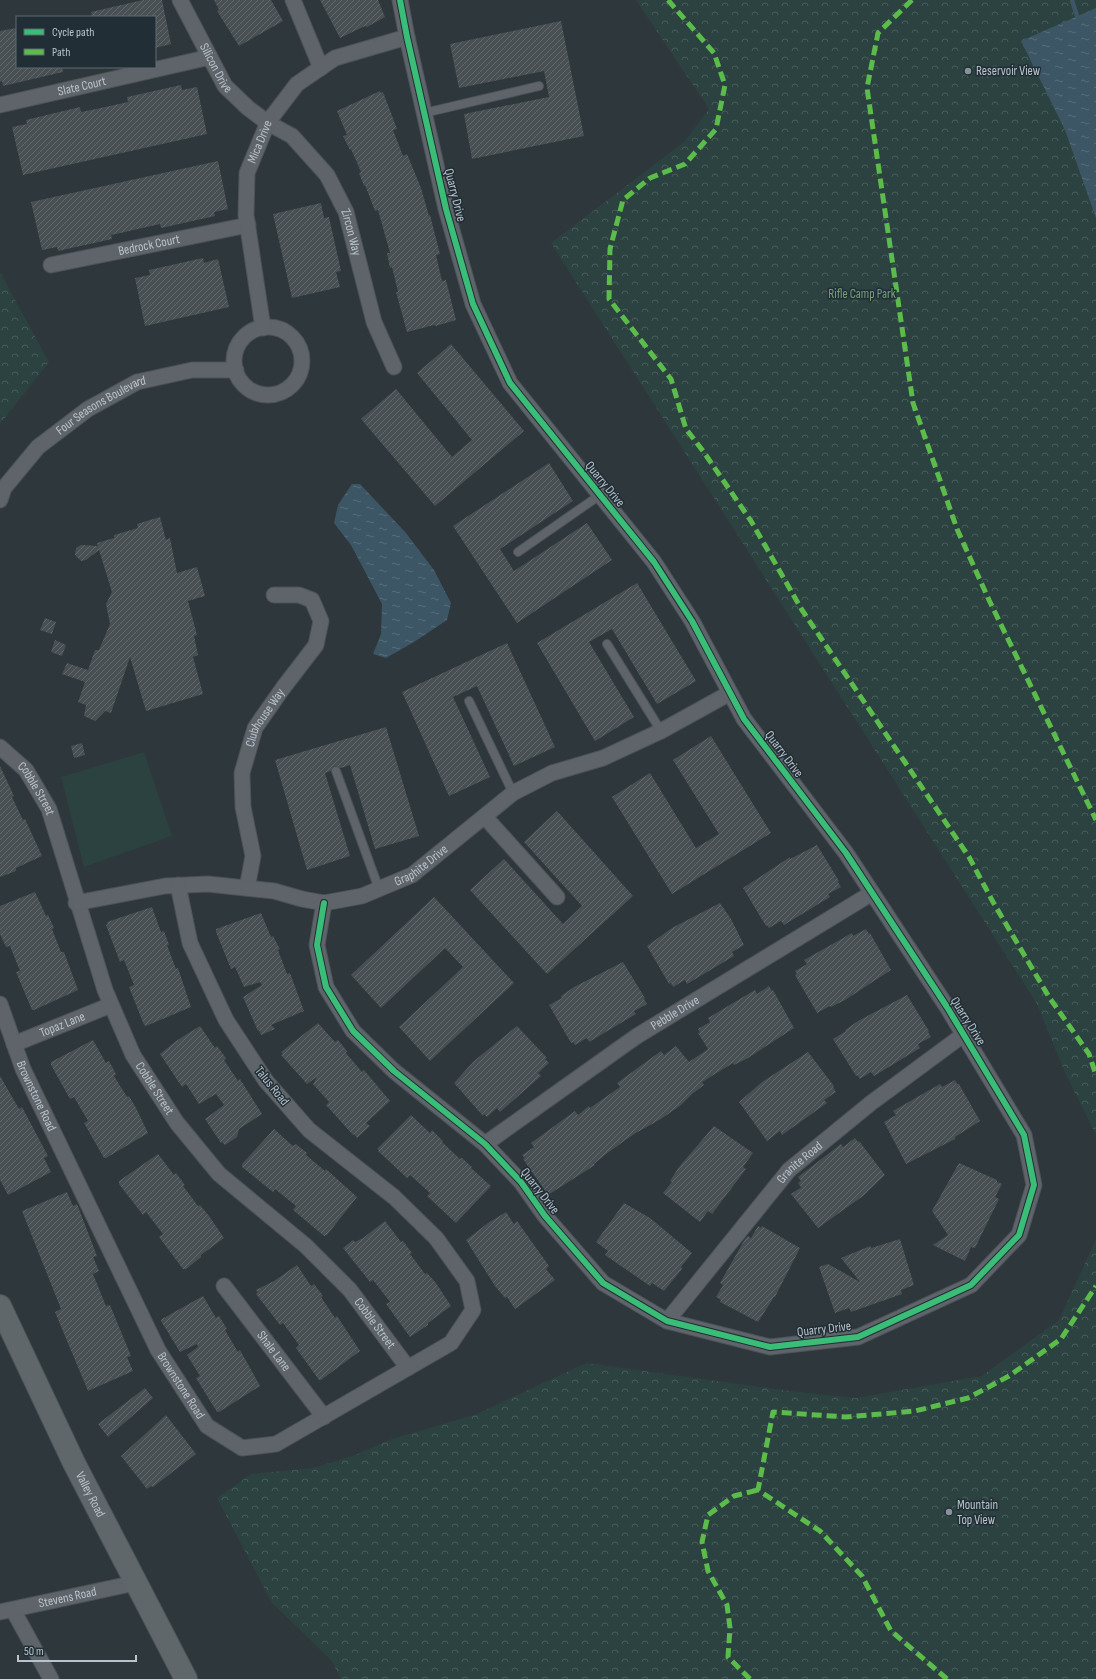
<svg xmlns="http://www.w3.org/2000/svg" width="1096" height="1679" viewBox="0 0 1096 1679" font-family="'Sofia Sans Condensed',sans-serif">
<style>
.park{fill:url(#park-crowns)}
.garden{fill:#2b4240}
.water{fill:url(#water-ripples)}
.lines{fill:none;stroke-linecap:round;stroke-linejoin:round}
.stream{stroke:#3d5665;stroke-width:4.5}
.building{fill:url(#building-hatch)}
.lane-casing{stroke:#4c5256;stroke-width:10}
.street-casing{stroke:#4c5256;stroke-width:17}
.primary-casing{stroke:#4c5358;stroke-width:24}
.lane{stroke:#5e6469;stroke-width:8}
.street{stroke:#5e6469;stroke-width:15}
.primary{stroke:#60676b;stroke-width:22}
.quiet{stroke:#5cbc4b;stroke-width:5;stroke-dasharray:10 5;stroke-linecap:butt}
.cycleway-casing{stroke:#212e36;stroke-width:8}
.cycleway{stroke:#3abd76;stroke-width:6}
.poi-dot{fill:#889299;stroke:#212e36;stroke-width:1.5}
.labels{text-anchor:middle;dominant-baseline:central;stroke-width:3;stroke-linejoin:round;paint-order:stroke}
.street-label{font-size:13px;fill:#b9c3cb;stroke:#212e36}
.poi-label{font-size:13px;fill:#b9c3cb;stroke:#212e36;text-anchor:start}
.park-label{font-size:13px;fill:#78a07a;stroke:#212e36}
</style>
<defs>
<pattern id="park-crowns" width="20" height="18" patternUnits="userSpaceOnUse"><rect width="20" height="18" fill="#2b4240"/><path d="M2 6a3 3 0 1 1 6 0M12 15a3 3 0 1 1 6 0" fill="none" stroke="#485c5a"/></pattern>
<pattern id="water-ripples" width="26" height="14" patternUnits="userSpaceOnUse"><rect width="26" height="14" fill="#3d5665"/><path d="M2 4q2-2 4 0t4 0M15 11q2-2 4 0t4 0" fill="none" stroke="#576d7a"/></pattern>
<pattern id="building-hatch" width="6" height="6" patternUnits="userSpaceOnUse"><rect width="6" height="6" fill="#495054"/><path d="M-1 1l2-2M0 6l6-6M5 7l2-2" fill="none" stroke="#61686b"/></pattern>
</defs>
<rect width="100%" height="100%" fill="#2e373b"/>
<!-- park -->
<g class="park">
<polygon points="636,0 1096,0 1096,1135 1066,1075 1037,1004 551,243 684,142 709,109"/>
<polygon points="0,272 49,362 0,424"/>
<polygon points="1096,1239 1096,1679 341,1679 331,1660 272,1603 217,1498 251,1474 313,1468 355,1455 392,1439 477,1414 586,1363 790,1391 856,1398 982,1376 1059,1320"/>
</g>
<!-- garden -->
<polygon class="garden" points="144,752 172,836 84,867 61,777"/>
<!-- water -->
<g class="water">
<polygon points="1096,8 1096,218 1065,130 1021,41"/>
<polygon points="352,484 360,484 406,533 434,570 451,603 447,620 414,642 386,658 373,654 381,634 382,604 351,545 334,523 338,505"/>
</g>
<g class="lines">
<!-- stream -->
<polyline class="stream" points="1072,0 1077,16"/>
</g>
<!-- building -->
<g class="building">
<polygon points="143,0 162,0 171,44 155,48 155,17 92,17 91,12"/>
<polygon points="214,0 271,0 283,21 239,46 217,11 219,10"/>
<polygon points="320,0 378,0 385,17 367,27 365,26 340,38"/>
<polygon points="561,21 584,136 472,159 464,114 549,97 544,71 459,88 450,44"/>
<polygon points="17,28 17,67 62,67 63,72 3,86 2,81 0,82 0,31"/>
<polygon points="181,85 182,90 197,87 207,134 23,175 12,127 27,124 26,120 80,107 81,112 96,109 128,102 127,97"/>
<polygon points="380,91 381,93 383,92 397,129 393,130 403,156 407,154 421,188 429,216 430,215 440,254 436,255 442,281 446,280 456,320 436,326 434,325 407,332 396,292 398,292 392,267 390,268 387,253 390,253 378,210 375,211 365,185 364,186 359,173 361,172 351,149 350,150 343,136 347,135 337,111"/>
<polygon points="218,161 228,209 214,212 215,216 161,228 160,224 125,232 111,235 112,239 58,251 57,247 42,250 31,202"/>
<polygon points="321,203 324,218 329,217 341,271 336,272 340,287 292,298 273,214"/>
<polygon points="203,258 204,263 218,259 229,307 145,326 135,278 150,275 149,270"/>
<polygon points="451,344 524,431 435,506 361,419 396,389 452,457 472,440 417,373"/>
<polygon points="549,463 573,501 500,549 514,571 587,523 612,560 517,623 453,526"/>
<polygon points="160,517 166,540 170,538 177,573 197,567 205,596 188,601 197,635 194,636 198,655 193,657 203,694 146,711 130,657 111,713 105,711 95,721 84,716 86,705 78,702 85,682 62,674 67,663 88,670 95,650 99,650 110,624 106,604 112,592 99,550 86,560 81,561 75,555 76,548 81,545 98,546 97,543 114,538 114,535 138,528 137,524"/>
<polygon points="637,583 696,681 657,704 612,629 589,642 634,717 595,741 537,643"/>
<polygon points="45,618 56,622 52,634 40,630"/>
<polygon points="55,640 66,645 62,656 51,652"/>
<polygon points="507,643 555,747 514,766 477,686 453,697 490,777 449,796 402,692"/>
<polygon points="386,727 419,836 375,849 350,765 341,768 334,766 331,771 325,773 350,856 307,870 275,760"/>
<polygon points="711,736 771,833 672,894 612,797 650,773 696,848 719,834 673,760"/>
<polygon points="82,743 85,755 74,758 71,746"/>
<polygon points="0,766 14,796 12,797 23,820 25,819 42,856 16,868 16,871 0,877"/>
<polygon points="557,811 633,896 547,974 470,890 504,859 563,924 582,906 524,842"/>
<polygon points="817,845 839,881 838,882 841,887 828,894 830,897 784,925 781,921 769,928 767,925 766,926 743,888 790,857 790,859"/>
<polygon points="35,892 46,916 48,915 54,928 52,929 61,952 64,952 78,990 34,1010 32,1010 16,972 20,971 10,946 6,947 0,934 0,906"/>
<polygon points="434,897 514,983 430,1061 399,1027 463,967 445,948 381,1008 351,975"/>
<polygon points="720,903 731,919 744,945 732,952 734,956 687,984 685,980 673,987 671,983 669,984 647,946 672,928"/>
<polygon points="152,907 161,932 164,931 169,945 167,945 176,969 178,968 191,1007 146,1026 144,1025 129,987 134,985 124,960 120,962 106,925 108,924 107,922"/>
<polygon points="261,913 271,937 273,936 280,949 278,950 287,974 290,973 304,1011 271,1025 275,1029 261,1035 259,1030 258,1031 243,997 262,985 260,982 244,987 235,967 231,969 216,932 216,929"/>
<polygon points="866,929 869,934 870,933 891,970 845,1000 831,1007 830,1006 817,1013 795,975 797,974 795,971 807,964 804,960 852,933 853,936"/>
<polygon points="623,962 645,998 644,999 647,1004 634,1011 636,1014 589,1042 587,1038 575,1045 573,1042 571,1043 549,1005 562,998 561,996 574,987"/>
<polygon points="769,986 772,991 773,990 794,1028 748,1058 734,1065 733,1063 702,1082 704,1085 692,1094 681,1105 661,1119 634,1134 606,1154 594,1164 595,1165 548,1195 523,1159 525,1158 522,1155 534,1147 531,1143 575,1111 578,1115 589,1106 590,1108 620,1087 617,1083 661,1051 664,1055 676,1046 689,1062 708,1049 698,1033 700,1032 698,1029 710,1022 708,1018 755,990 757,994"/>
<polygon points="907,995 929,1031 928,1032 931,1037 918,1044 920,1048 874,1076 871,1072 860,1079 857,1075 856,1076 833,1039 846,1031 845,1030 858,1021"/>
<polygon points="318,1023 335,1042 338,1040 347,1051 346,1053 362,1072 364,1070 390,1101 366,1123 370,1126 357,1138 354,1134 353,1135 326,1105 329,1102 313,1084 317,1077 307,1084 281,1055 283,1054 281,1052"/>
<polygon points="200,1026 215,1048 217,1046 226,1058 224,1060 238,1081 240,1079 262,1114 239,1129 237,1137 225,1145 222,1142 221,1143 205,1119 224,1105 216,1094 199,1104 186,1084 182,1087 160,1054 176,1041"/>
<polygon points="517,1026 547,1058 545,1059 549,1063 538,1073 541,1076 500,1112 497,1108 487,1117 484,1114 483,1116 454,1083 474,1061"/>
<polygon points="93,1040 106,1063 109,1061 116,1074 114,1076 127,1097 129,1096 136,1108 148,1133 106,1158 104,1158 84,1123 88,1121 74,1097 70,1099 51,1065 51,1062"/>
<polygon points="808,1052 834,1086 833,1087 836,1092 824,1100 827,1103 782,1135 780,1131 767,1141 739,1102 762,1082"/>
<polygon points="0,1076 19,1109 22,1107 48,1156 44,1158 51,1172 8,1195 0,1180"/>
<polygon points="955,1080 957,1084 959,1084 980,1121 955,1137 955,1139 906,1164 884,1122 896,1115 893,1111 940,1084 942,1087"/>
<polygon points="411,1115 430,1133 432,1130 443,1141 442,1142 460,1159 462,1158 472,1167 471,1168 491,1186 456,1223 427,1196 430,1193 410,1175 407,1178 378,1151 379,1150 377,1149"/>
<polygon points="714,1126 753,1153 743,1167 746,1169 712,1214 708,1211 700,1222 663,1193 672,1182 670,1181 679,1167"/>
<polygon points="274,1129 293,1146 296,1144 307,1153 306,1155 325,1171 326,1169 357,1197 327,1235 324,1236 293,1210 296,1206 275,1189 273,1192 242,1167 242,1164"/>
<polygon points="855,1138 858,1142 859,1141 885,1175 863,1196 818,1228 791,1194 800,1188 802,1189 798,1183 801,1181 798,1177 841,1144 843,1147"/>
<polygon points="158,1154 174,1175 176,1173 185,1185 183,1186 198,1206 200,1205 209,1216 224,1238 201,1255 201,1257 186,1269 183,1269 159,1237 163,1234 146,1212 143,1215 119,1184 119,1181"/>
<polygon points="959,1163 997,1180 997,1182 1002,1184 995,1197 999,1199 975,1248 971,1247 965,1261 933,1245 948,1235 932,1211"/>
<polygon points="67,1192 73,1206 77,1204 97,1256 93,1257 99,1271 93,1274 106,1306 110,1305 131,1356 127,1357 133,1371 88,1391 55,1312 61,1309 22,1211"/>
<polygon points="624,1203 650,1218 692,1253 681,1267 682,1269 664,1291 652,1283 650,1286 605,1255 608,1251 596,1242"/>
<polygon points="506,1212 514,1224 517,1221 549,1266 546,1269 555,1280 515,1309 507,1297 505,1298 495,1286 466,1240 488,1223"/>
<polygon points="385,1221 401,1242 403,1241 412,1253 410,1254 425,1274 427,1273 436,1283 451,1306 428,1323 428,1325 410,1337 386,1304 390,1302 373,1280 370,1282 343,1248 353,1240 355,1242 363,1238"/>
<polygon points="758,1226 761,1228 762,1226 800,1248 775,1297 774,1297 758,1322 720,1302 721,1300 716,1297 723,1285 720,1283 745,1239 748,1236 751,1238"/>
<polygon points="900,1239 914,1285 901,1290 902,1294 851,1312 849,1308 835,1313 819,1267 828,1264 860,1282 841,1258 870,1246 871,1248"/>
<polygon points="297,1265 311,1286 314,1284 323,1296 321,1297 335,1318 337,1316 360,1351 321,1380 319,1380 296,1348 299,1345 283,1323 280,1325 256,1294 258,1292 256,1290 274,1281"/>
<polygon points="203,1296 216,1318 219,1316 227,1329 225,1330 238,1352 240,1350 260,1386 219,1412 217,1412 196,1378 200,1376 187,1355 198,1347 197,1344 180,1352 161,1321 162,1319"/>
<polygon points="145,1388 153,1398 108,1437 98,1424"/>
<polygon points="166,1415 196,1454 153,1487 151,1486 147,1489 121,1456"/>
</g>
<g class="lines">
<!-- lane casing -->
<g class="lane-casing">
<g id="lane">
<polyline points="424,113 539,86"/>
<polyline points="518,552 600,495"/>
<polyline points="607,644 661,731"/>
<polyline points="469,701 513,793"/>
<polyline points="336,771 379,889"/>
</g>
</g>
<!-- street casing -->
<g class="street-casing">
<g id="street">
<path id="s1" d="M180,0L225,86L248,108L268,123L292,136L327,175L346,212L374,322L394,367"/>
<polyline points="293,0 321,68"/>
<path id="s2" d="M0,105L210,57"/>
<path id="s3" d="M51,265L248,225"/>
<circle cx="268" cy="361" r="34"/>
<path id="s4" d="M263,328L246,215L247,173L268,122L297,84L335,58L407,37"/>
<path id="s5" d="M0,500L4,488L38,447L88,409L137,382L192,370H236"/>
<path id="s6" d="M0,747L26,770L49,809L105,990L133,1055L177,1123L219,1174L306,1246L350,1290L408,1368"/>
<polyline points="485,817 557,897"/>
<path id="s7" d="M247,888L253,856L243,807L242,773L255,728L283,688L316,645L321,621L312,600L299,595H274"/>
<path id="s8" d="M76,903L165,886L208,884L274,891L302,899L324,903L362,896L412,875L513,793L552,773L603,758L661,731L730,693"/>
<polyline points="324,903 317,945 326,987 353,1031 394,1071 485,1144 521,1182 545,1216 603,1283 667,1321 770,1347 858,1337 971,1285 1019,1235 1034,1185 1024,1135 947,1007 846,853 744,719 692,621 654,562 510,383 473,304 446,209 407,37 400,0"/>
<path id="s9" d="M0,1004L23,1069L158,1350L207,1426L242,1448L276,1444L451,1343L473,1310L467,1281L436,1238L394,1197L309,1130L266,1081L226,1020L190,943L178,885"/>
<path id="s10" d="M14,1044L111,1005"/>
<path id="s11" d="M485,1144L637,1036L872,893"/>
<path id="s12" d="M224,1286L324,1417"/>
<path id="s13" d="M667,1321L789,1170L871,1103L963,1035"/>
<polyline points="13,1610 51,1679"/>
<path id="s14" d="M0,1612L135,1583"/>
</g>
</g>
<!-- primary casing -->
<g class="primary-casing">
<g id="primary">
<path id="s15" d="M0,1306L74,1463L186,1679"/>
</g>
</g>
<!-- lane -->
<use href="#lane" class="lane"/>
<!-- street -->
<use href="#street" class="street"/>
<!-- primary -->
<use href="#primary" class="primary"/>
<!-- quiet -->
<g class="quiet">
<polyline points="668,0 714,53 725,85 716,129 685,164 650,178 623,200 610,249 609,299 671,379 686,429 703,451 751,521 802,610 969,857 993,902 1049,997 1089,1054 1096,1075"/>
<polyline points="912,0 878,33 867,88 913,403 957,529 989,600 1096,820"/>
<polyline points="750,1679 728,1657 730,1628 727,1605 708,1571 702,1542 708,1515 734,1496 758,1490"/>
<polyline points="947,1679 891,1631 862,1576 820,1531 758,1490 773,1412 846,1417 915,1411 968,1398 1009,1376 1061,1339 1096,1286"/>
</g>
<!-- cycleway casing -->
<g class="cycleway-casing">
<polyline id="cycleway" points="324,903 317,945 326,987 353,1031 394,1071 485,1144 521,1182 545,1216 603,1283 667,1321 770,1347 858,1337 971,1285 1019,1235 1034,1185 1024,1135 947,1007 846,853 744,719 692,621 654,562 510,383 473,304 446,209 407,37 400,0"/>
</g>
<!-- cycleway -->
<use href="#cycleway" class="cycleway"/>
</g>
<!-- markers -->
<g class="poi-dot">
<circle cx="968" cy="71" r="4"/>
<circle cx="949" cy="1512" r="4"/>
</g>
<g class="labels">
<!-- street labels -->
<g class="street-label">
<text stroke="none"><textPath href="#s1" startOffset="77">Silicon Drive</textPath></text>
<text stroke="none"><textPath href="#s2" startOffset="84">Slate Court</textPath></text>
<text stroke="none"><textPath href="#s4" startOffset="190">Mica Drive</textPath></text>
<text transform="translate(455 195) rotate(76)">Quarry Drive</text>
<text stroke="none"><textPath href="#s1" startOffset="296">Zircon Way</textPath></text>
<text stroke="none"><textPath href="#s3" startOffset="100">Bedrock Court</textPath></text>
<text stroke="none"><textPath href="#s5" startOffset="142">Four Seasons Boulevard</textPath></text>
<text transform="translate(605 484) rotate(51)">Quarry Drive</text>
<text stroke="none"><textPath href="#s7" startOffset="177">Clubhouse Way</textPath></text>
<text transform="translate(784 754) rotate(53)">Quarry Drive</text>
<text stroke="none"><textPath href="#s6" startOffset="56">Cobble Street</textPath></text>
<text stroke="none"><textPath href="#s8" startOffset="357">Graphite Drive</textPath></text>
<text stroke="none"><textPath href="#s11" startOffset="231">Pebble Drive</textPath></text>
<text transform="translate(968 1021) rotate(58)">Quarry Drive</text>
<text stroke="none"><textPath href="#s10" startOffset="52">Topaz Lane</textPath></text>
<text transform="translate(272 1086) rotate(51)">Talus Road</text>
<text stroke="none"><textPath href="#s6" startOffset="380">Cobble Street</textPath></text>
<text stroke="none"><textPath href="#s9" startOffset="99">Brownstone Road</textPath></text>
<text stroke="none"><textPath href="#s13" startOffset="207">Granite Road</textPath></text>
<text transform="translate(540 1191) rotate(52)">Quarry Drive</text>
<text stroke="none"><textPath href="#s6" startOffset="704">Cobble Street</textPath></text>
<text transform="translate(824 1329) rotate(-7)">Quarry Drive</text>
<text stroke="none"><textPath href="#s12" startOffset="82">Shale Lane</textPath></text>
<text stroke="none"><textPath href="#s9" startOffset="423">Brownstone Road</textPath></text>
<text stroke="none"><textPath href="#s15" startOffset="209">Valley Road</textPath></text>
<text stroke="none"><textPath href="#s14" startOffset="69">Stevens Road</textPath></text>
</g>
<!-- poi labels -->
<g class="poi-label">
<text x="976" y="71">Reservoir View</text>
<text x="957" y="1505">Mountain<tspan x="957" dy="15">Top View</tspan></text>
</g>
<!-- park labels -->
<g class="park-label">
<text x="862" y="294">Rifle Camp Park</text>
</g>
</g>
<!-- legend -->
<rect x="16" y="16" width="140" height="52" fill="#212e36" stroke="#5e6a72"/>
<rect x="24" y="29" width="20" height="6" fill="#3abd76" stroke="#5e6a72"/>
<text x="52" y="36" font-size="12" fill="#b9c3cb">Cycle path</text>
<rect x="24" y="49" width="20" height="6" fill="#5cbc4b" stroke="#5e6a72"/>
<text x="52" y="56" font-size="12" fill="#b9c3cb">Path</text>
<!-- scale -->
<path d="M18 1655v6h118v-6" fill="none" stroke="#b9c3cb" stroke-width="2"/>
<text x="24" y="1655" font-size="12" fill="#b9c3cb" stroke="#212e36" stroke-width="3" paint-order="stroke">50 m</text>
</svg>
